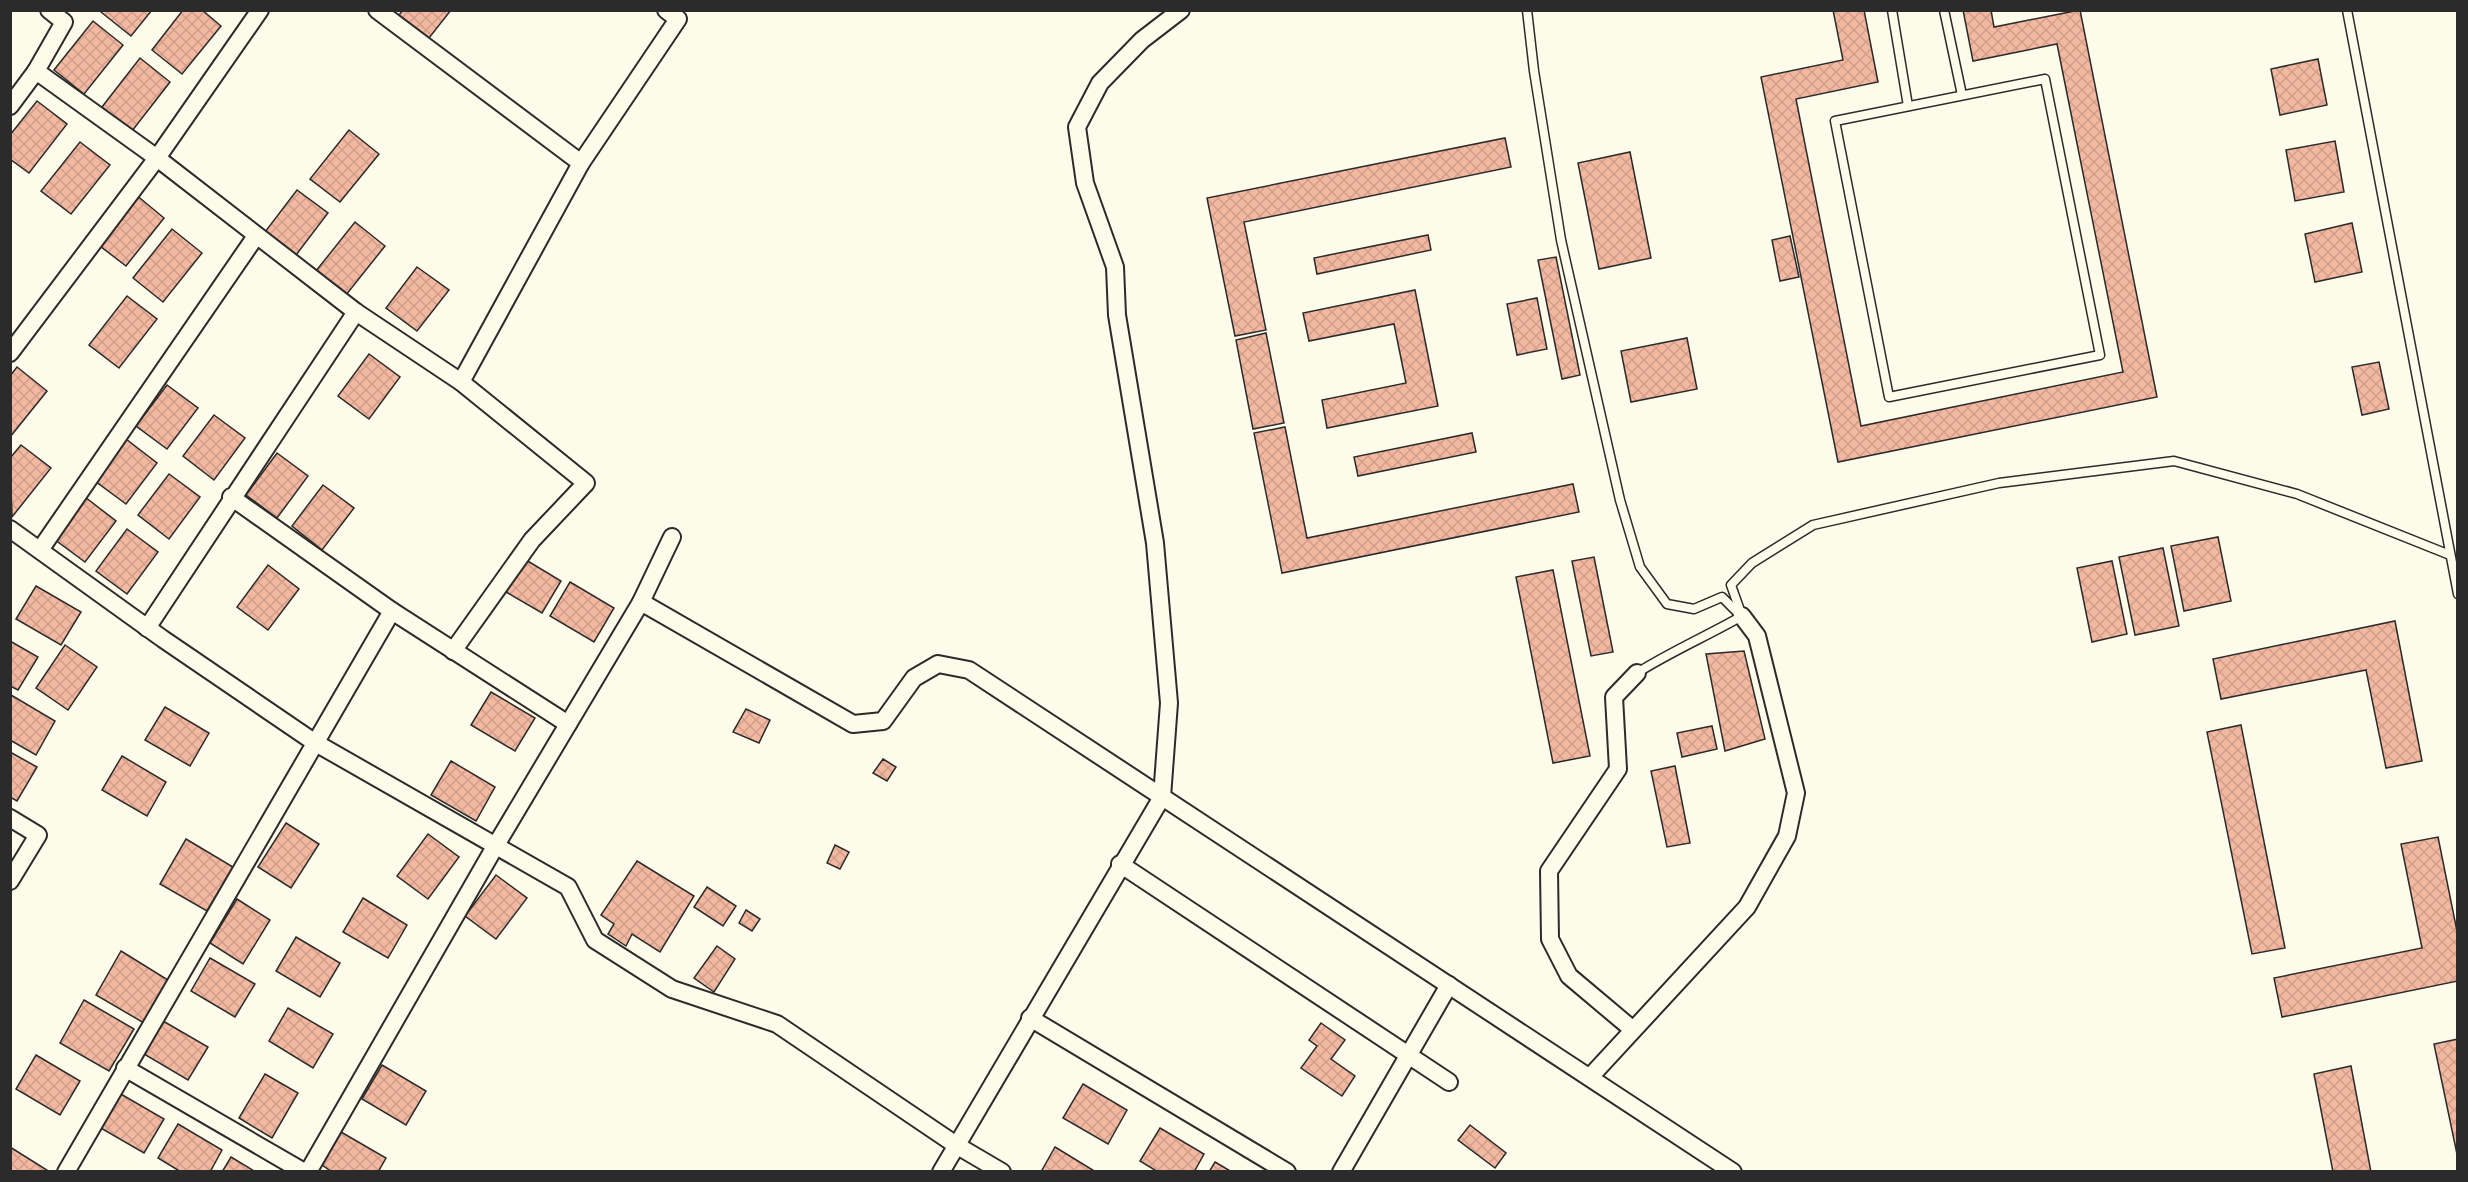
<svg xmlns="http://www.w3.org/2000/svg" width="2468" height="1182" viewBox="0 0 2468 1182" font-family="Rubik,sans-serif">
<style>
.building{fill:url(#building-cross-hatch);stroke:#2b2b2b;stroke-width:1.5}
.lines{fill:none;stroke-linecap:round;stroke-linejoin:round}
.service-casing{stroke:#2b2b2b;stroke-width:11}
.minor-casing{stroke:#2b2b2b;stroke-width:20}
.service{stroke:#fdfbea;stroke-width:8}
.minor{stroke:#fdfbea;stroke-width:16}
</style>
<defs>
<pattern id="building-cross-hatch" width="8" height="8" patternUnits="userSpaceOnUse" patternTransform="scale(1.5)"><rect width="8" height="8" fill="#f2b8a0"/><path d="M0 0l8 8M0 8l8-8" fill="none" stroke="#d09e8a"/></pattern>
</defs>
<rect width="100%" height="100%" fill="#fdfbea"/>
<!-- building -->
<g class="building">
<polygon points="103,10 152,10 131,36 101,12"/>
<polygon points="183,10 202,10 221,26 182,74 152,50"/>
<polygon points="403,10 451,10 429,38 399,15"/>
<polygon points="1833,10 1864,10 1878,82 1796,99 1861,426 2123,372 2057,44 1973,61 1963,10 1991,10 1994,27 2080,10 2157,397 1838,462 1761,77 1843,60"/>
<polygon points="93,21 123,45 84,94 54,70"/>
<polygon points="140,58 170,82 132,131 102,107"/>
<polygon points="2318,59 2327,105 2280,115 2271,69"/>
<polygon points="37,101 67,124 29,173 10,159 10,135"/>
<polygon points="349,130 379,154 340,202 310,179"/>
<polygon points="1505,138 1511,167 1244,222 1266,330 1235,336 1207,198"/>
<polygon points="2335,141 2344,192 2295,201 2286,150"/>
<polygon points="80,142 110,165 71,214 41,191"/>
<polygon points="1630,152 1651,258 1599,269 1578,163"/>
<polygon points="297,190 328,213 296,255 265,232"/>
<polygon points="135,194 164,218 126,266 96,243"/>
<polygon points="355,222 385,246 346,295 316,271"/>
<polygon points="2352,223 2362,272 2315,282 2305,234"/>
<polygon points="172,229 202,253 163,302 133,278"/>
<polygon points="1428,235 1431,250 1317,274 1314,258"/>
<polygon points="1790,236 1799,277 1780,281 1772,240"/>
<polygon points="1556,257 1580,375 1562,379 1538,260"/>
<polygon points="417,267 449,290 417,331 386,308"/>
<polygon points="1415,290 1438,406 1327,428 1322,400 1406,383 1394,324 1309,341 1303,313"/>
<polygon points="127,296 157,319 119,368 89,345"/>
<polygon points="1537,298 1547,349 1517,355 1507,304"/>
<polygon points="1266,333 1284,423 1253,429 1236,340"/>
<polygon points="1687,338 1697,389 1631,402 1621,351"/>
<polygon points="369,354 400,377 369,419 338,396"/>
<polygon points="2379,362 2389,409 2362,415 2352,367"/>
<polygon points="17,367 47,391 10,437 10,376"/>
<polygon points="167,385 198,408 167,449 136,426"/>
<polygon points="214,415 245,438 214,480 183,456"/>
<polygon points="1285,427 1307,538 1573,484 1579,512 1282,573 1254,433"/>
<polygon points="1472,433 1476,452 1358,476 1354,457"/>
<polygon points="126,439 157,463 126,504 95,481"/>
<polygon points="21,445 51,468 12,517 10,458"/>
<polygon points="277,453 308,476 277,518 246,495"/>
<polygon points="169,474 200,497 169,539 138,515"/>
<polygon points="323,485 354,508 322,550 292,526"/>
<polygon points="85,497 116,521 85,562 54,539"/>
<polygon points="127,529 158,552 127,594 96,571"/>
<polygon points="2218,537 2231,601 2184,611 2171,546"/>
<polygon points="2163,548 2179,626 2135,635 2119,557"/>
<polygon points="1594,557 1613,652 1591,656 1572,561"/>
<polygon points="526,560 561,581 542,613 506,592"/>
<polygon points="2112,561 2127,634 2092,642 2077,568"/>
<polygon points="268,565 299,589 268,630 237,607"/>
<polygon points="1553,570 1590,756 1553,763 1516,577"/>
<polygon points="570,582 614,608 594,642 550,616"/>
<polygon points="36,586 81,612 61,645 16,619"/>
<polygon points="2395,621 2422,761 2386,768 2366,670 2221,699 2213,659"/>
<polygon points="10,641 38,657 18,690 10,686"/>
<polygon points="65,645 97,667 68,710 36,688"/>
<polygon points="1744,651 1765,739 1725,751 1706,654"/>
<polygon points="491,692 535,718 515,751 471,725"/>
<polygon points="11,695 55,721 36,755 10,740"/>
<polygon points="165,707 209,733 190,766 145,740"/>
<polygon points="746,709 770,720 759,743 733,732"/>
<polygon points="2241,725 2285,948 2252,954 2207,732"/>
<polygon points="1712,726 1717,749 1682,757 1677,733"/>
<polygon points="10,752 37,767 17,801 10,797"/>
<polygon points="122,756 166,782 147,816 102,790"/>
<polygon points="883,759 896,767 887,781 873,773"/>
<polygon points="451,761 495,787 476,821 431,795"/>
<polygon points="1675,766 1690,843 1667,847 1651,771"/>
<polygon points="286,823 319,844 291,888 258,867"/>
<polygon points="428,834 459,857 428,899 397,876"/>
<polygon points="2438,837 2458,936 2458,981 2282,1017 2274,978 2422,948 2401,844"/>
<polygon points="186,839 233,867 207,911 160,884"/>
<polygon points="835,845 849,852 840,869 827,863"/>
<polygon points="637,861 694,896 660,952 632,934 626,946 608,934 614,924 601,915"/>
<polygon points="496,875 527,898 496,939 465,916"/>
<polygon points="707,887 736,906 723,926 694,907"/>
<polygon points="363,898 407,925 388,958 343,932"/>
<polygon points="237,899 270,920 243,964 210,943"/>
<polygon points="746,910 760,919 752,931 739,923"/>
<polygon points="296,937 340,963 320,997 276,971"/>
<polygon points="717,946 735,959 714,992 694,978"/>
<polygon points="121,951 168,980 144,1023 96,995"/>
<polygon points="210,958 255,984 235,1017 191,991"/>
<polygon points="84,1000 134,1029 109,1071 60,1043"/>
<polygon points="288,1008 333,1034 313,1068 269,1041"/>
<polygon points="163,1021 208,1047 188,1080 144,1054"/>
<polygon points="1321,1023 1345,1040 1331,1059 1355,1076 1342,1096 1301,1068 1317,1046 1309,1040"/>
<polygon points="2458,1039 2458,1159 2434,1044"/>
<polygon points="36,1055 80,1081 60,1115 16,1089"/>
<polygon points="382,1065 426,1091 406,1125 362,1099"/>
<polygon points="2351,1066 2371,1172 2333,1172 2314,1074"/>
<polygon points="265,1074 298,1093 272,1138 239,1118"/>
<polygon points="1083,1084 1127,1110 1108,1144 1063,1118"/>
<polygon points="119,1093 164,1119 144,1153 99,1127"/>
<polygon points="178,1124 222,1150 210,1172 181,1172 158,1158"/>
<polygon points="1470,1125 1506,1153 1495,1168 1458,1140"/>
<polygon points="1160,1128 1204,1154 1194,1172 1158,1172 1140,1161"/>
<polygon points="341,1132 386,1158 378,1172 332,1172 322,1165"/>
<polygon points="10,1147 50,1172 10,1172"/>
<polygon points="1055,1147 1096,1172 1041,1172"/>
<polygon points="231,1157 256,1172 222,1172"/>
<polygon points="1215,1162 1232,1172 1209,1172"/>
</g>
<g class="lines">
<!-- service casing -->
<g class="service-casing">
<g id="service">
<polyline points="1527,10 1534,71 1561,240 1620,500 1640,567 1667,604 1694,609 1722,597 1739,614"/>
<polyline points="1892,10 1908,106"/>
<polyline points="1944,10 1962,95"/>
<polyline points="2347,10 2458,594"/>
<polygon points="2045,79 2100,355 1889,397 1835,121"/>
<path d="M1637,673C1670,652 1707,636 1742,616L1731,585L1752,563L1813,525L1999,483L2174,461L2297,494L2450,555"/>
</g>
</g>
<!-- minor casing -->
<g class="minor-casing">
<g id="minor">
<polyline points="49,10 64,22 36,71 157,158 356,312 461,382 586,483 532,540 453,651"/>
<polyline points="377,10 581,163"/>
<polyline points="10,106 36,71"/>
<polyline points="10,353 157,158 260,10"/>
<polyline points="461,382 581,163 678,19 666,10"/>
<polyline points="231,497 392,611 568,724"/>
<polyline points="10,529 163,639 314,742 568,887 595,940 672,989 777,1024 956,1145 1002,1172"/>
<polyline points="40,550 256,236"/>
<polyline points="641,602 853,724 883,721 914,678 938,664 969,670 1733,1172"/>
<polyline points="147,628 356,312"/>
<polyline points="10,818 38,835 10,881"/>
<polyline points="1120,864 1449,1082"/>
<polyline points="1030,1018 1287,1172"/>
<polyline points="1632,1029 1569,976 1550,939 1549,871 1618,769 1614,697 1637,673"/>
<polyline points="125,1068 304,1172"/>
<polyline points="1590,1077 1747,907 1787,836 1796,793 1757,636 1742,616"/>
<polyline points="66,1172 392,611"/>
<polyline points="308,1172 496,845 641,602 672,537"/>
<polyline points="941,1172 1162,797 1169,703 1155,543 1117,315 1115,267 1085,183 1077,127 1100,83 1142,40 1181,10"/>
<polyline points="1341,1172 1449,985"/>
</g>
</g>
<!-- service -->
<use href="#service" class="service"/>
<!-- minor -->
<use href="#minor" class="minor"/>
</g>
<!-- border -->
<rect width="2468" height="1182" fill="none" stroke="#2b2b2b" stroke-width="24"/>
</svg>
